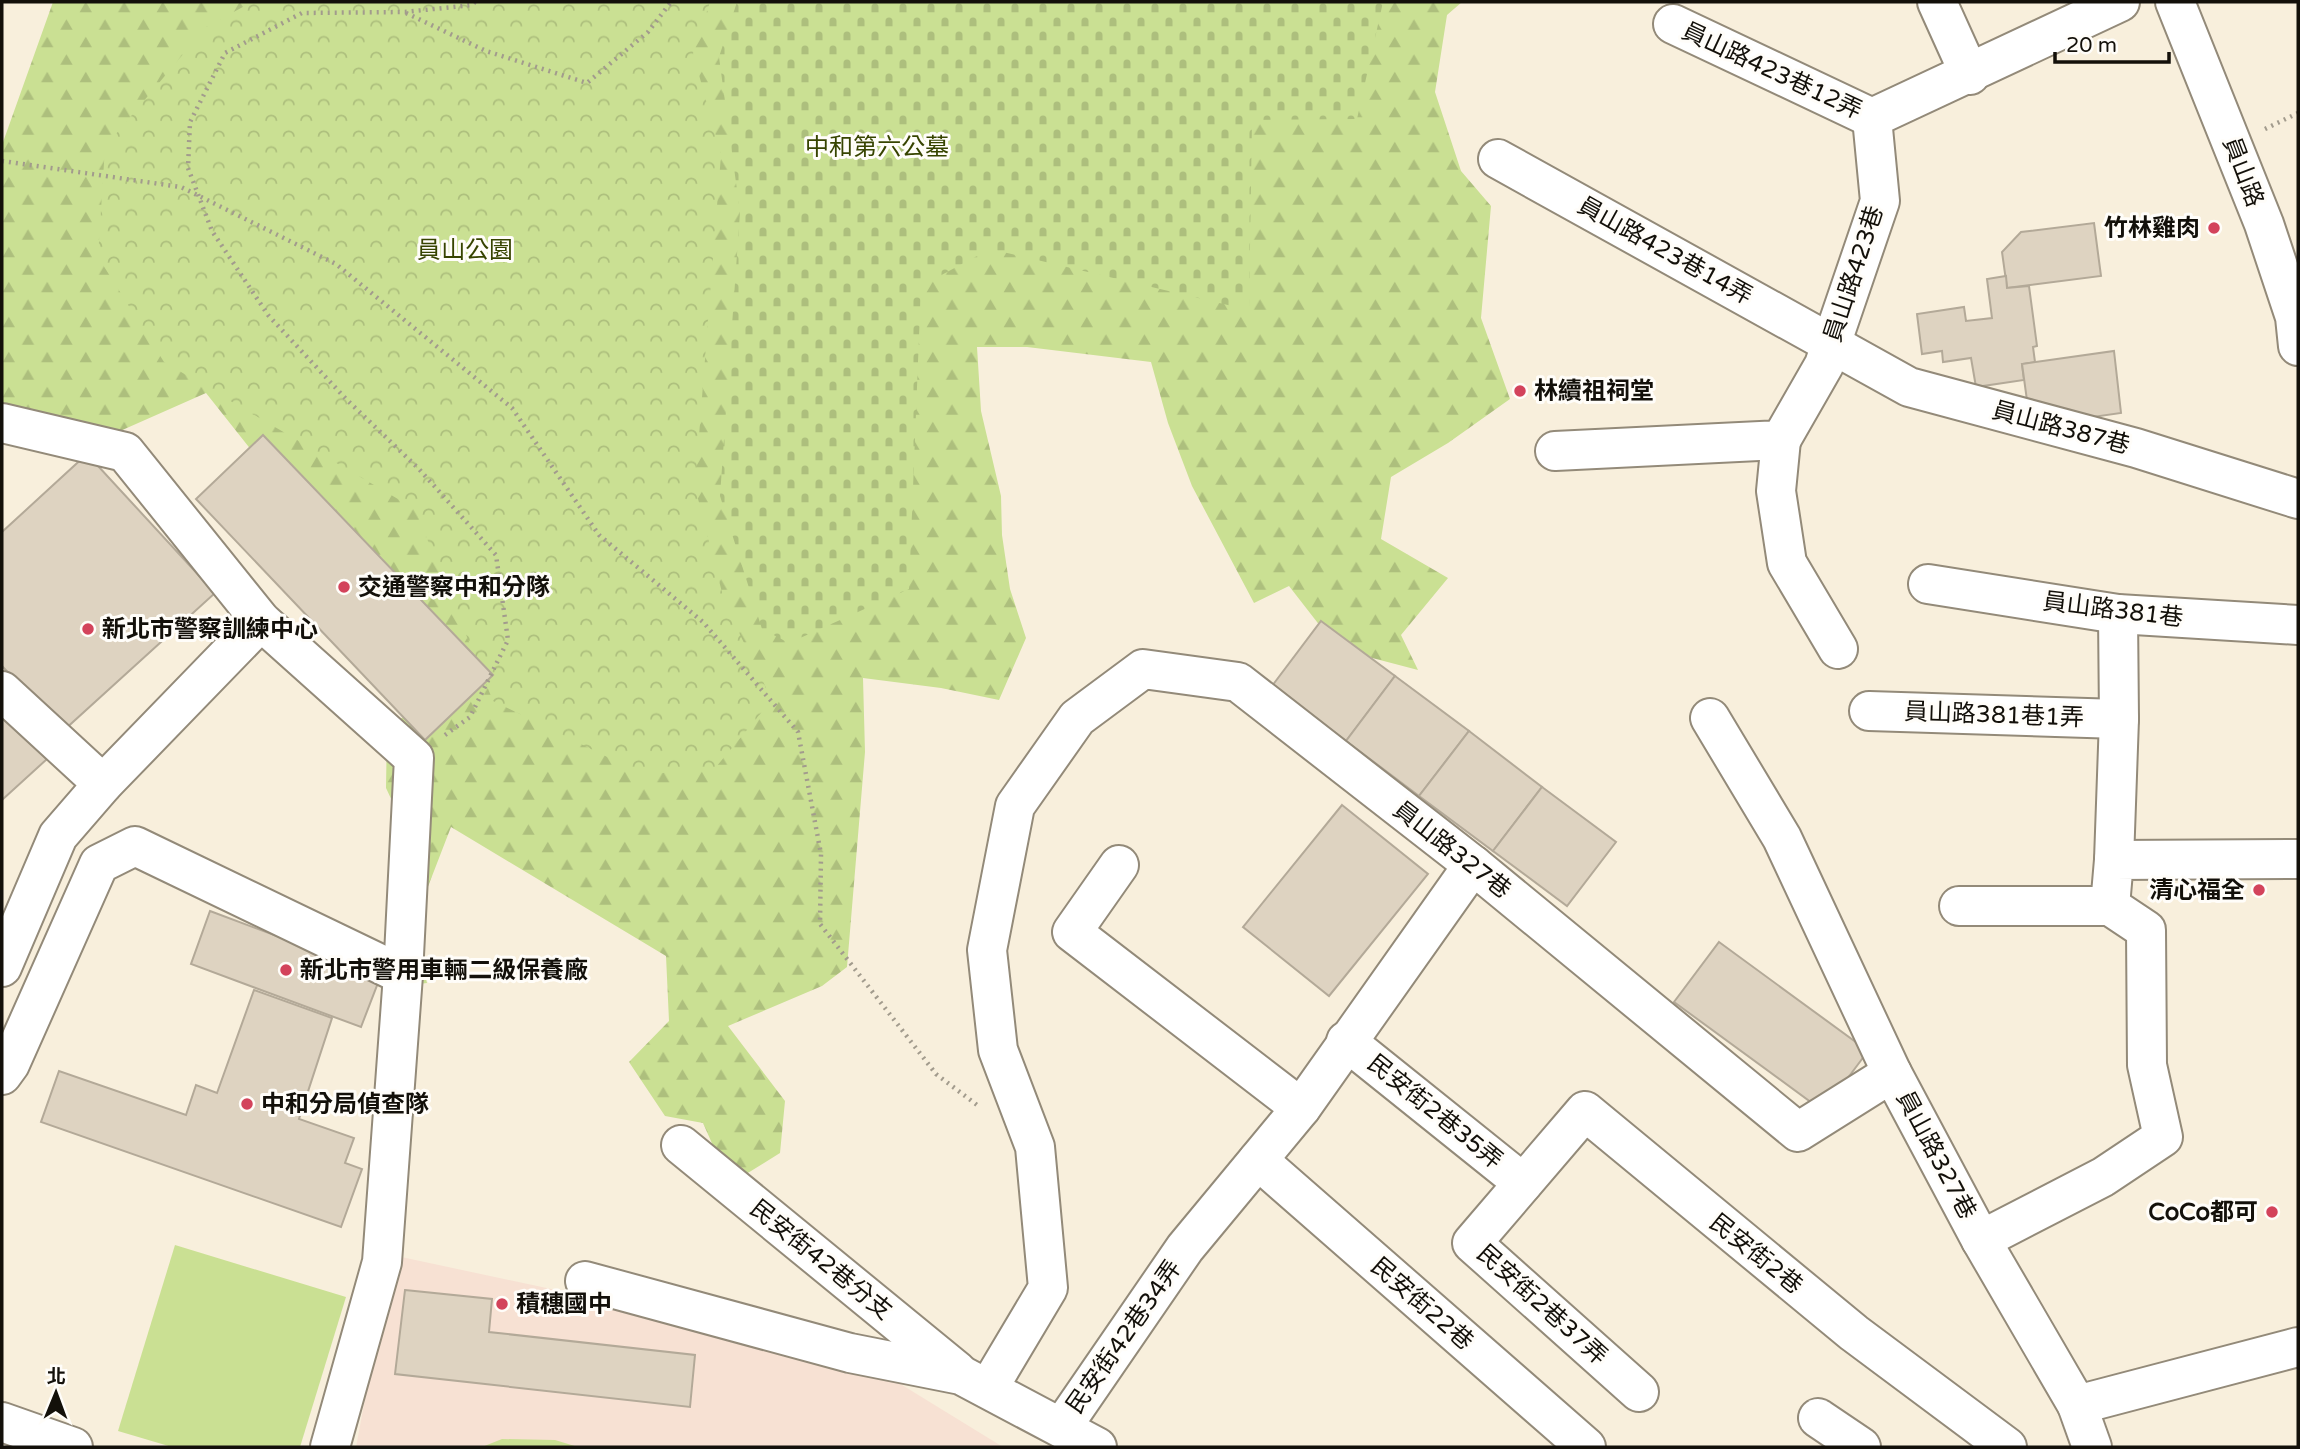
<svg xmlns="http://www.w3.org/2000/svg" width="2300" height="1449" viewBox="0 0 2300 1449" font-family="'Varela Round','Noto Sans TC',sans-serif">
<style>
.education{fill:#f7e1d3}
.forest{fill:url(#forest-firs)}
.cemetery{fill:url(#cemetery-stones)}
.park{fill:url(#park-crowns)}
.garden{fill:#cae093}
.building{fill:#ded3c1;stroke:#b3a998;stroke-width:2}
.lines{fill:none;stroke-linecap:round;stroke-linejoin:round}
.minor-casing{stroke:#938a79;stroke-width:42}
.path{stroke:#a29b8d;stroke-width:4.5;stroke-dasharray:2 5;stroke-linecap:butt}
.minor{stroke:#fff;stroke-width:38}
.poi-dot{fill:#d3435b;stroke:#fffdf9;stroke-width:2.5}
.labels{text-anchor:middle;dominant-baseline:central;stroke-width:6;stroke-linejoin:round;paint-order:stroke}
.street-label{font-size:24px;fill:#13100a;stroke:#fffdf9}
.park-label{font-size:24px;fill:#374400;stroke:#fffdf9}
.poi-label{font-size:24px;font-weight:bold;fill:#13100a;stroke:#fffdf9;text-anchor:start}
</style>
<defs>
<pattern id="forest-firs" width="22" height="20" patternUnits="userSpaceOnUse" patternTransform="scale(1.75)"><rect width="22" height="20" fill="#cae093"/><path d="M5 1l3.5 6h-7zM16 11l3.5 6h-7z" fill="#adbf7d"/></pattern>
<pattern id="cemetery-stones" width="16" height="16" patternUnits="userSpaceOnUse" patternTransform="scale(1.75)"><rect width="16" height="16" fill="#cae093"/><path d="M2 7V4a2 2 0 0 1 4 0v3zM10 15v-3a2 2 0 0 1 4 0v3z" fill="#adbf7d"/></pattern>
<pattern id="park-crowns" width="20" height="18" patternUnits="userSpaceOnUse" patternTransform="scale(1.75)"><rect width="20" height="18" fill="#cae093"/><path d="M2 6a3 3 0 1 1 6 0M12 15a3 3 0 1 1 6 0" fill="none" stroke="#adbf7d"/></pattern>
</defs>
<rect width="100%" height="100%" fill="#f8efdc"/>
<!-- education -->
<polygon class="education" points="392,1255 850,1353 1003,1447 356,1447"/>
<!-- forest -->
<polygon class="forest" points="53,2 1462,2 1447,15 1435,92 1461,171 1491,206 1481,318 1510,399 1448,443 1391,477 1381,539 1448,578 1401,635 1418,670 1338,649 1289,586 1254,603 1192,486 1168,423 1151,362 1027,347 977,347 981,411 1001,496 1002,535 1010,589 1026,638 999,700 941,688 863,678 865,752 847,967 822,986 728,1026 785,1101 780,1153 730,1184 703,1123 665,1116 629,1062 669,1021 666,956 451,827 412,928 427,983 389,988 380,960 409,837 386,788 387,728 459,679 252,451 206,393 102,439 2,413 2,145"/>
<!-- cemetery -->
<polygon class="cemetery" points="737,2 1383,2 1357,119 1252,120 1249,310 990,249 921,286 909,589 789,643 762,629 720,496 740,212 719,57"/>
<!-- park -->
<polygon class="park" points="252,2 710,2 693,53 721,155 695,487 725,604 772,700 716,767 644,775 493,701 415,509 164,362 98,257 105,147 206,27"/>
<!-- garden -->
<g class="garden">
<polygon points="175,1245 346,1297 300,1447 172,1447 118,1431"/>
<polygon points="502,1439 555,1440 578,1447 482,1447"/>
</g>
<!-- building -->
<g class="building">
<polygon points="2094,223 2101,276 2007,288 2002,252 2021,232"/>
<polygon points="2006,276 2007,288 2029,286 2037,346 2033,347 2035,362 2022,364 2024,380 1976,387 1971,358 1943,362 1942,351 1922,354 1917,314 1964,307 1966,321 1992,318 1987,279"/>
<polygon points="2114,351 2121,413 2051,423 2029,415 2022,364"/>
<polygon points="263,435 493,675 425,740 196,499"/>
<polygon points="87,454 215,593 63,731 2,666 2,532"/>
<polygon points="1321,621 1395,676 1346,741 1272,686"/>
<polygon points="1395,676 1469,731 1419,796 1346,741"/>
<polygon points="2,715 47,759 2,800"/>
<polygon points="1469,731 1542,787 1493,851 1419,796"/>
<polygon points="1542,787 1616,842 1567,906 1493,851"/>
<polygon points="1342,805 1428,874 1329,996 1243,927"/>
<polygon points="210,911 381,975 361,1027 191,964"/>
<polygon points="1719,942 1868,1051 1823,1111 1674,1002"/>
<polygon points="254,990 332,1018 299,1119 354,1138 345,1163 362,1169 341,1227 41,1122 59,1071 186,1115 196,1085 217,1093"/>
<polygon points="405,1290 492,1299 489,1332 695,1355 690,1407 395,1374"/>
</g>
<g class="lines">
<!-- minor casing -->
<g class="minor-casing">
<g id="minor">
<polyline points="1937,2 1970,75"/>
<polyline points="2175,2 2264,224 2295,317 2298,346"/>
<polyline points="1673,24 1872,118"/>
<polyline points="1498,159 1909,387 2136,448 2298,499"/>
<polyline points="2,423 125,452 261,621 414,758 403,975 382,1262 330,1447"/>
<polyline points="1781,440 1776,491 1787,563 1838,649"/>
<polyline points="1555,451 1781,440 1824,365 1880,201 1872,118 2120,2"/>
<polyline points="1928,584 2118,614 2298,625"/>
<polyline points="2,691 103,784"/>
<polyline points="1869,711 2119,719"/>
<polyline points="1710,718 1782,838 1892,1073"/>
<polyline points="2114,860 2119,719 2118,614"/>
<polyline points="1119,865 1072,932 1301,1108"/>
<polyline points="1959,906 2110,906 2114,860 2298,859"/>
<polyline points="2,967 58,836 103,784 261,621"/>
<polyline points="1346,1041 1523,1183"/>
<polyline points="2,1075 10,1064 99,864 135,846 403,975"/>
<polyline points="681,1145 957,1371"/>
<polyline points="1258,1160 1586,1447"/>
<polyline points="1981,1240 2103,1177 2163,1137 2147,1065 2146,930 2110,906"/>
<polyline points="585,1281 850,1353 961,1375 1097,1447"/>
<polyline points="989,1387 1048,1288 1035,1147 998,1050 987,950 1015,806 1077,718 1143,669 1238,682 1473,865 1798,1132 1892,1073 1981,1240 2077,1405 2298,1347"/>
<polyline points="1639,1392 1472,1243 1585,1111 1854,1333 2007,1447"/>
<polyline points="2077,1405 2092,1447"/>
<polyline points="1818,1418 1861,1447"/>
<polyline points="2,1422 73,1447"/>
<polyline points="1062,1427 1185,1248 1301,1108 1473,865"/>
</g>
</g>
<!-- path -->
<g class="path">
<polyline points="406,13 486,51 587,83 648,32 671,2"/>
<polyline points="2265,129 2298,113"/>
<polyline points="2,161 181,187 336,264 512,408 599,535 703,622 798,732 821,854 820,924 936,1074 977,1105"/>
<polyline points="445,735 470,717 508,640 496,555 419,469 346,399 268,315 212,231 188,168 190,122 225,53 302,13 405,12 472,5 475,2"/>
</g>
<!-- minor -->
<use href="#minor" class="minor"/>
</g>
<!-- markers -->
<g class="poi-dot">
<circle cx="2214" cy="228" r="7"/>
<circle cx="1520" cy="391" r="7"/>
<circle cx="344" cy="587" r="7"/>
<circle cx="88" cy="629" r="7"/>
<circle cx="2259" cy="890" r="7"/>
<circle cx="286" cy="970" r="7"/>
<circle cx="247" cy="1104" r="7"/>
<circle cx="2272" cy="1212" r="7"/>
<circle cx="502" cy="1304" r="7"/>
</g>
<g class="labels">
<!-- street labels -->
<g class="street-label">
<text transform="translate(1772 71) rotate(25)">員山路423巷12弄</text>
<text transform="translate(2243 172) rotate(69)">員山路</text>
<text transform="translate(1665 251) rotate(29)">員山路423巷14弄</text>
<text transform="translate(1854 274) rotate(-72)">員山路423巷</text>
<text transform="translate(2061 428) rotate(15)">員山路387巷</text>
<text transform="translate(2113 610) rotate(7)">員山路381巷</text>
<text transform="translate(1994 715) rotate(2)">員山路381巷1弄</text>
<text transform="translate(1452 850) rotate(38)">員山路327巷</text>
<text transform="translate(1435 1112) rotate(39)">民安街2巷35弄</text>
<text transform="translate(1936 1155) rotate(62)">員山路327巷</text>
<text transform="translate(1756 1254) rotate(39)">民安街2巷</text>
<text transform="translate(821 1260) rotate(39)">民安街42巷分支</text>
<text transform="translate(1422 1304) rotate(41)">民安街22巷</text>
<text transform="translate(1542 1305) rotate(42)">民安街2巷37弄</text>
<text transform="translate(1124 1337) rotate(-55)">民安街42巷34弄</text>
</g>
<!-- park labels -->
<g class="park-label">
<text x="877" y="147">中和第六公墓</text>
<text x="465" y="250">員山公園</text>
</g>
<!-- poi labels -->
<g class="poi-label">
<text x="2200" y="228" text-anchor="end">竹林雞肉</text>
<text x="1534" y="391">林續祖祠堂</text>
<text x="358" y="587">交通警察中和分隊</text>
<text x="102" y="629">新北市警察訓練中心</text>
<text x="2245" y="890" text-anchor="end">清心福全</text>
<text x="300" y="970">新北市警用車輛二級保養廠</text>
<text x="261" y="1104">中和分局偵查隊</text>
<text x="2258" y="1212" text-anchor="end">CoCo都可</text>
<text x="516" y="1304">積穗國中</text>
</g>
</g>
<!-- border -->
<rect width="2300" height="1449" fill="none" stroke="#13100a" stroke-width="7"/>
<!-- north arrow -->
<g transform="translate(56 1393) rotate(1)" stroke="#fffdf9" stroke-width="5" paint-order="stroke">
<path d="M0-5L12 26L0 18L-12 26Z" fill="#13100a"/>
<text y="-10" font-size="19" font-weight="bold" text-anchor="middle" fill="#13100a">北</text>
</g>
<!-- scale -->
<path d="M2055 52v10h114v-10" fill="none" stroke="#13100a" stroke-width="3.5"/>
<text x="2066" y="52" font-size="21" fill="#13100a" stroke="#fffdf9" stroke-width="5" paint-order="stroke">20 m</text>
</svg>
